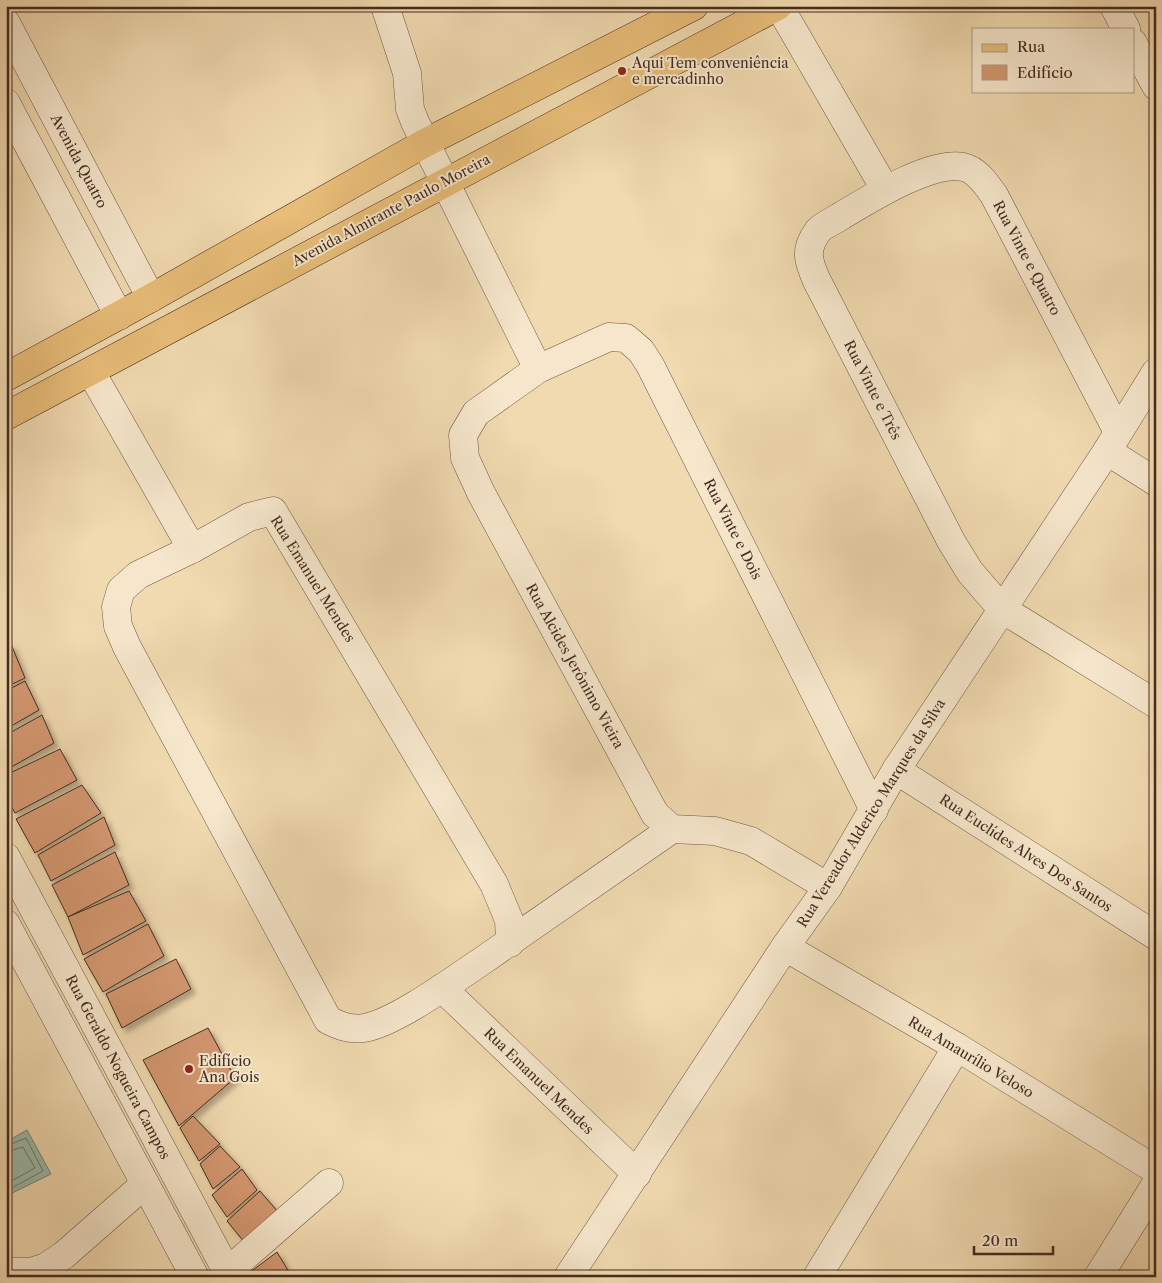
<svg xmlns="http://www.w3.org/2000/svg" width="1162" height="1283" viewBox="0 0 1162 1283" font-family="'Libre Caslon Text',serif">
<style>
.water{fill:#9bbbac;stroke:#788174}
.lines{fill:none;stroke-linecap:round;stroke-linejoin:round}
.shore{stroke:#707366;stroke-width:1}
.building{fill:#d39770;stroke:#442b20;filter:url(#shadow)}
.minor-casing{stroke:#6f5744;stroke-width:29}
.major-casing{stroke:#442b20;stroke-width:29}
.minor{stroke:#f6e7cc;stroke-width:28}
.major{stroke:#e8bd78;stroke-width:28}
.poi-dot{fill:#8f2418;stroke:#f6e7cc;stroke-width:2}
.labels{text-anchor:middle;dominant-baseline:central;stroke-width:4;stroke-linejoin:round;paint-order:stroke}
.poi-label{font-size:14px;fill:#442b20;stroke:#f6e7cc;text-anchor:start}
.street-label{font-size:14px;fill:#442b20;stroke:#f6e7cc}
</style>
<defs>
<filter id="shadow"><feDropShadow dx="4.5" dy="4.5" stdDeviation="2.5" flood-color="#0004"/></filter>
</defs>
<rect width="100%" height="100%" fill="#f1dab0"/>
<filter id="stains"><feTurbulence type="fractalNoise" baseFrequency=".004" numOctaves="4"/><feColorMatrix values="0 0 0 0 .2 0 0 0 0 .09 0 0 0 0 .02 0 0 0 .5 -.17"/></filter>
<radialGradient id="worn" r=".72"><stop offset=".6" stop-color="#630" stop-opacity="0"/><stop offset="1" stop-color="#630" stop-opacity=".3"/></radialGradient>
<!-- water -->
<polygon class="water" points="27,1130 51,1174 6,1196 6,1142"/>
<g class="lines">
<!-- shore -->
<g class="shore">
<polyline points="6,1146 26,1138 43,1171 6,1191"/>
<polyline points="6,1152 23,1147 35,1168 6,1184"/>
</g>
</g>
<!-- building -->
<g class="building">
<polygon points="11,644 25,678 6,687 6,646"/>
<polygon points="25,681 39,710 6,729 6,691"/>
<polygon points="42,715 54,743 6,770 6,735"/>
<polygon points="60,749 77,780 15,813 6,797 6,775"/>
<polygon points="82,785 101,813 35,853 16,819"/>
<polygon points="104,817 115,845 51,881 38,855"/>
<polygon points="115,852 129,885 68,917 52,885"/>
<polygon points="129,891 146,921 83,955 68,917"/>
<polygon points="148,924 164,956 103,992 84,959"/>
<polygon points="176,959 191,989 122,1028 106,994"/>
<polygon points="208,1028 235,1078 179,1126 143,1060"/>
<polygon points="193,1116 220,1144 199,1161 180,1128"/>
<polygon points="220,1146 240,1167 213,1189 200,1164"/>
<polygon points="242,1169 257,1190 227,1217 212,1195"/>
<polygon points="260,1191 279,1213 245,1243 227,1221"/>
<polygon points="277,1252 292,1277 251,1277 249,1273"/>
</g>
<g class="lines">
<!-- minor casing -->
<g class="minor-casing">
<g id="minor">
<polyline points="385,6 407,73 410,109 415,122 538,369"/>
<polyline points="779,6 885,189"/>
<polyline points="1114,6 1126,29"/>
<polyline points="6,23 151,298"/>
<polyline points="1133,43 1156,86"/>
<polyline points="6,103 119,316"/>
<polyline points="91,372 192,549"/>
<path d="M1118,432L994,195C987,185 976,169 963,167C931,160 868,200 841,216C834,221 823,225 818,231C804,250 808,261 817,281L951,541L970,572L1002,609L1156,704"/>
<polyline points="1107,451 1156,482"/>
<polyline points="896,770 1156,936"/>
<polyline points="6,857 230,1277"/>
<polyline points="828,887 751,841 715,831 672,829 655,814 481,493 465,458 463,435 476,413 538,369 609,337 626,338 641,351 650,365 874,810"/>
<polyline points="6,924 195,1277"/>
<path d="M510,943L509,920L494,884L273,511L249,517L192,549L138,575L121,590L116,607L118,626L127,647L328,1020C340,1026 350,1030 364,1028C395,1023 455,979 482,961C546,917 609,873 672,829"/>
<polyline points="785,947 957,1047 1156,1170"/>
<polyline points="442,988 637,1174"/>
<polyline points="6,1272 31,1272 46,1267 64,1255 145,1184"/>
<polyline points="227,1272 329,1183"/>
<polyline points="568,1277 785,947 828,887 896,770 1107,451 1156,372"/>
<polyline points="817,1277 957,1047"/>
<polyline points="1098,1277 1156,1184"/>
</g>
</g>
<!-- major casing -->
<g class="major-casing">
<g id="major">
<polyline points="6,377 151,298 425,143 694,6"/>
<polyline points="6,416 778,6"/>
</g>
</g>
<!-- minor -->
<use href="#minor" class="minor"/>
<!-- major -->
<use href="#major" class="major"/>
</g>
<!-- markers -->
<g class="poi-dot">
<circle cx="622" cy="71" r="5"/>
<circle cx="189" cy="1069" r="5"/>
</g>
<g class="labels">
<!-- poi labels -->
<g class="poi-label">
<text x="632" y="63">Aqui Tem conveniência<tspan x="632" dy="16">e mercadinho</tspan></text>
<text x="199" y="1061">Edifício<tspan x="199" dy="16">Ana Gois</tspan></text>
</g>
<!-- street labels -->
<g class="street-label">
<text transform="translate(79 161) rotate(62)">Avenida Quatro</text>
<text transform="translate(391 210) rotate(-28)">Avenida Almirante Paulo Moreira</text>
<text transform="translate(1027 258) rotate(62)">Rua Vinte e Quatro</text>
<text transform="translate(873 390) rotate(63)">Rua Vinte e Três</text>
<text transform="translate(733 529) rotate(63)">Rua Vinte e Dois</text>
<text transform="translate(313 579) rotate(58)">Rua Emanuel Mendes</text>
<text transform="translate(575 666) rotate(61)">Rua Alcides Jerônimo Vieira</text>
<text transform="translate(871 813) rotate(-58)">Rua Vereador Alderico Marques da Silva</text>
<text transform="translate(1026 853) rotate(33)">Rua Euclídes Alves Dos Santos</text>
<text transform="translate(971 1057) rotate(31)">Rua Amaurílio Veloso</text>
<text transform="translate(118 1067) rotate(62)">Rua Geraldo Nogueira Campos</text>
<text transform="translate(539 1081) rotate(44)">Rua Emanuel Mendes</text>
</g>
</g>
<!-- margin -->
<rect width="1162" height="1283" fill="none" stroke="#f1dab0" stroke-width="25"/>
<rect x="8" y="8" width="1147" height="1268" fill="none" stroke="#442b20" stroke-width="2.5"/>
<rect x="12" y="12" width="1137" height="1258" fill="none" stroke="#442b20"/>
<!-- legend -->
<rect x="972" y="28" width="162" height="65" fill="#f6e7cc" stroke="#af9c87"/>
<rect x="982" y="44" width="25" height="8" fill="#e8bd78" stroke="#af9c87"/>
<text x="1017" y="52" font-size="15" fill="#442b20">Rua</text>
<rect x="982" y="65" width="25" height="15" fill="#d39770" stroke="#af9c87"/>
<text x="1017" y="78" font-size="15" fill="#442b20">Edifício</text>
<!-- scale -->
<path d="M974 1246v8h79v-8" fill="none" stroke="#442b20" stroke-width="2.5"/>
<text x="982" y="1246" font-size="15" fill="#442b20" stroke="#f6e7cc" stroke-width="4" paint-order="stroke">20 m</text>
<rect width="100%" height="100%" filter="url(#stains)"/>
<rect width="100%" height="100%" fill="url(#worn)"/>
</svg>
